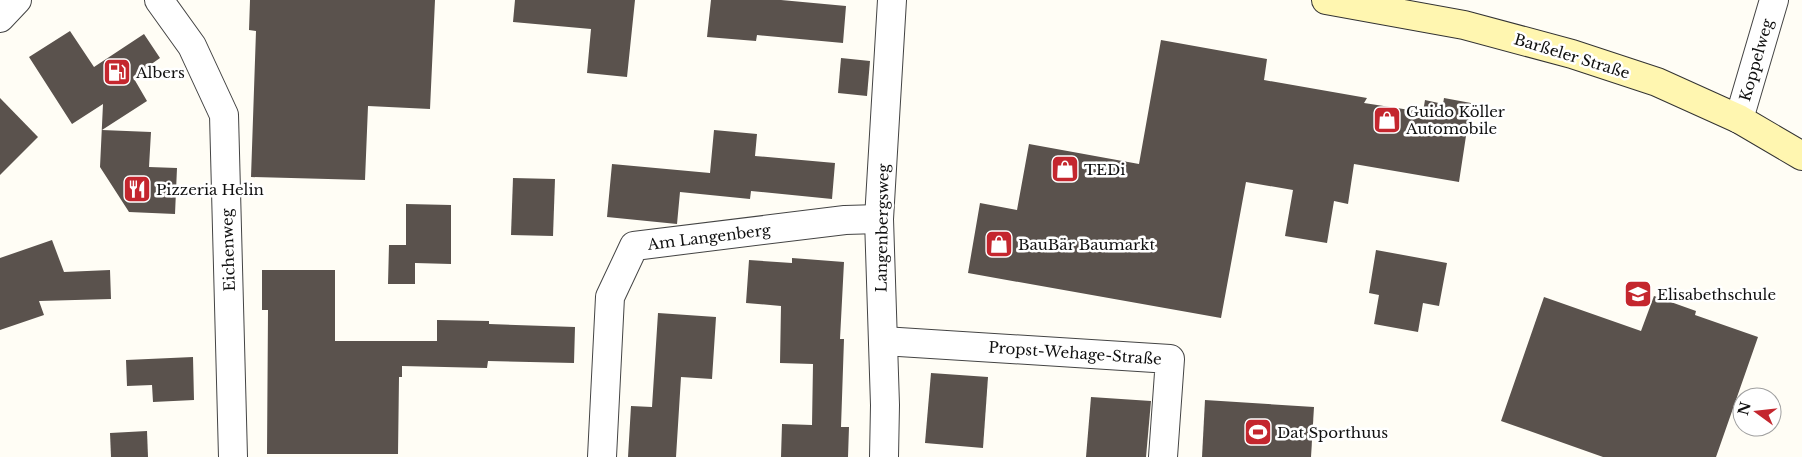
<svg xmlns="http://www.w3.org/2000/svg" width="1802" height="457" viewBox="0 0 1802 457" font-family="'Libre Baskerville',serif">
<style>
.building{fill:#5a524d}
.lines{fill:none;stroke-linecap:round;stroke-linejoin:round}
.street-casing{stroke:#444;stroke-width:30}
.secondary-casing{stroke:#333;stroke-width:30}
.street{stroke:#fff;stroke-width:28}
.secondary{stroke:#fff6b0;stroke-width:28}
.labels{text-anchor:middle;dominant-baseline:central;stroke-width:5;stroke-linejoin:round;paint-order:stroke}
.street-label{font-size:15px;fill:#111;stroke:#fff}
.poi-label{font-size:15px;fill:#111;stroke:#fff;text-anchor:start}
</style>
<rect width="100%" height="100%" fill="#fffdf5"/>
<!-- building -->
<g class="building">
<polygon points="250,0 435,0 430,109 368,106 365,180 251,177 256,31 249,30"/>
<polygon points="515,0 635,0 627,77 587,73 591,29 513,22"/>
<polygon points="711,0 781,0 846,6 843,43 757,35 756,41 707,37"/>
<polygon points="70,31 94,67 144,34 160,58 133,77 147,101 102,130 151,132 149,167 177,168 175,214 129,212 100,167 103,104 72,124 29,57"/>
<polygon points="1161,40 1267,59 1264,80 1367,98 1364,103 1423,112 1425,100 1443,104 1444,98 1471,103 1459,182 1354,164 1348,204 1334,201 1327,243 1285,236 1293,190 1246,182 1221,318 968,273 980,203 1017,210 1029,144 1139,164"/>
<polygon points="841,58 870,61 867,96 838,93"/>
<polygon points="0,98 38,137 0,175"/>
<polygon points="714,130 757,134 755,156 835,163 832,199 751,191 750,199 680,192 677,224 607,217 612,164 710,173"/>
<polygon points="513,178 555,179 553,236 511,235"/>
<polygon points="406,204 451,205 451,264 415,263 415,284 388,284 389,245 406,245"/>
<polygon points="52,240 64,272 110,270 111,299 39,301 44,315 0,330 0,258"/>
<polygon points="1376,250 1447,263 1439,306 1423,303 1418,332 1374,324 1379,295 1369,293"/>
<polygon points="792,258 844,262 840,339 844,339 841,427 849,427 848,457 781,457 782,424 812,425 813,364 780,363 781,306 746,303 749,260 792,263"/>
<polygon points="262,270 335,270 335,341 437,341 437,320 489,321 489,324 575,327 574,363 488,361 487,368 402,366 402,377 399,377 398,454 267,454 268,310 262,310"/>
<polygon points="1654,296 1696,311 1695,315 1758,337 1716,457 1603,457 1501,421 1544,297 1641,331"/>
<polygon points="658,313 716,317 712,379 681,377 676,457 628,457 631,406 652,407"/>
<polygon points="193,357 194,400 153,402 152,385 127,386 126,360"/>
<polygon points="931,373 988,377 983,448 925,443"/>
<polygon points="1091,397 1151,401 1146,457 1086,457"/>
<polygon points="1205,400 1314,407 1311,457 1202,457"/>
<polygon points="147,431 148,457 111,457 110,433"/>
</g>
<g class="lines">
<!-- street casing -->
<g class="street-casing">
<g id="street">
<polyline points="159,0 192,46 224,115 233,457"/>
<polyline points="0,18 17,0"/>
<polyline points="1739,119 1774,0"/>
<polyline points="883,341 1170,359 1163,457"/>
<polyline points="602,457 610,297 634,246 845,220 879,219"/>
<polyline points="884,457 885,405 879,219 892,0"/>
</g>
</g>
<!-- secondary casing -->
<g class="secondary-casing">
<polyline id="secondary" points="1326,0 1464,25 1572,54 1657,82 1739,119 1802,156"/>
</g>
<!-- street -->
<use href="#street" class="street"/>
<!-- secondary -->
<use href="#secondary" class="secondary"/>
</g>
<!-- icons -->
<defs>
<g id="fuel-square" transform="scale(1.4375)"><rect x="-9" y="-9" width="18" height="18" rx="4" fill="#c4262e" stroke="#fff"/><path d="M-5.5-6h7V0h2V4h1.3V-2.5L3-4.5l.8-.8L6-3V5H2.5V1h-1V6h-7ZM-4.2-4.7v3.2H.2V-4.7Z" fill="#fff"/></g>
<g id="shop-square" transform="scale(1.4375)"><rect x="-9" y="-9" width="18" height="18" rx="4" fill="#c4262e" stroke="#fff"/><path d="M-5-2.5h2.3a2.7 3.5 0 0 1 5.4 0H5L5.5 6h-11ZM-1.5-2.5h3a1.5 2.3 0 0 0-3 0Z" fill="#fff"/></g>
<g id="restaurant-square" transform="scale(1.4375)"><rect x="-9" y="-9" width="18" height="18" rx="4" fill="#c4262e" stroke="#fff"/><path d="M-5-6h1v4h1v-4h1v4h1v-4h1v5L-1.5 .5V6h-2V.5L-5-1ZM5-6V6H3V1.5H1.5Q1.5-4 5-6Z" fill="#fff"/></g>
<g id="school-square" transform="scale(1.4375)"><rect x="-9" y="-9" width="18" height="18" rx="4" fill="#c4262e" stroke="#fff"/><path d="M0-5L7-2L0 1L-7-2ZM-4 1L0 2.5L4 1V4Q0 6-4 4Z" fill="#fff"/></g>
<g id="stadium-square" transform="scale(1.4375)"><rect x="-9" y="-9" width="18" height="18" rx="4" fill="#c4262e" stroke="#fff"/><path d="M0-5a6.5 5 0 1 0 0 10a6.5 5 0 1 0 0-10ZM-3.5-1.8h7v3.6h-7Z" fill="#fff"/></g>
</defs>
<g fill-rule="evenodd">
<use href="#fuel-square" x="117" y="72"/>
<use href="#shop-square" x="1387" y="120"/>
<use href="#shop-square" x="1065" y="169"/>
<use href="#restaurant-square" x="137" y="189"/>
<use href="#shop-square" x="999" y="244"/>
<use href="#school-square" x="1638" y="294"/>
<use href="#stadium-square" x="1258" y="432"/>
</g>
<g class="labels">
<!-- street labels -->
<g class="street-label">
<text transform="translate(1572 56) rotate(17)">Barßeler Straße</text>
<text transform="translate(1756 60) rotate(-74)">Koppelweg</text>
<text transform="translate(882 228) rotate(-89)">Langenbergsweg</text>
<text transform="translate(709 237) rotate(-7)">Am Langenberg</text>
<text transform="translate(228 250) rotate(-92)">Eichenweg</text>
<text transform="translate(1075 353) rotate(4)">Propst-Wehage-Straße</text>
</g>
<!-- poi labels -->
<g class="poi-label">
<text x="136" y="72">Albers</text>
<text x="1406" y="111">Guido Köller<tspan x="1406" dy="17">Automobile</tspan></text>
<text x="1084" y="169">TEDi</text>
<text x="156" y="189">Pizzeria Helin</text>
<text x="1018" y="244">BauBär Baumarkt</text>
<text x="1657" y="294">Elisabethschule</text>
<text x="1277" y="432">Dat Sporthuus</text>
</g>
</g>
<!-- north arrow -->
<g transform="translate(1757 412) rotate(285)"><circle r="24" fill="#ffffff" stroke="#a0a0a0"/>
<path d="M0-4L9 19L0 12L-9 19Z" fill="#c4262e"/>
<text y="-8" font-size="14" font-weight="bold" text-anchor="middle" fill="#111111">N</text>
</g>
</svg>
